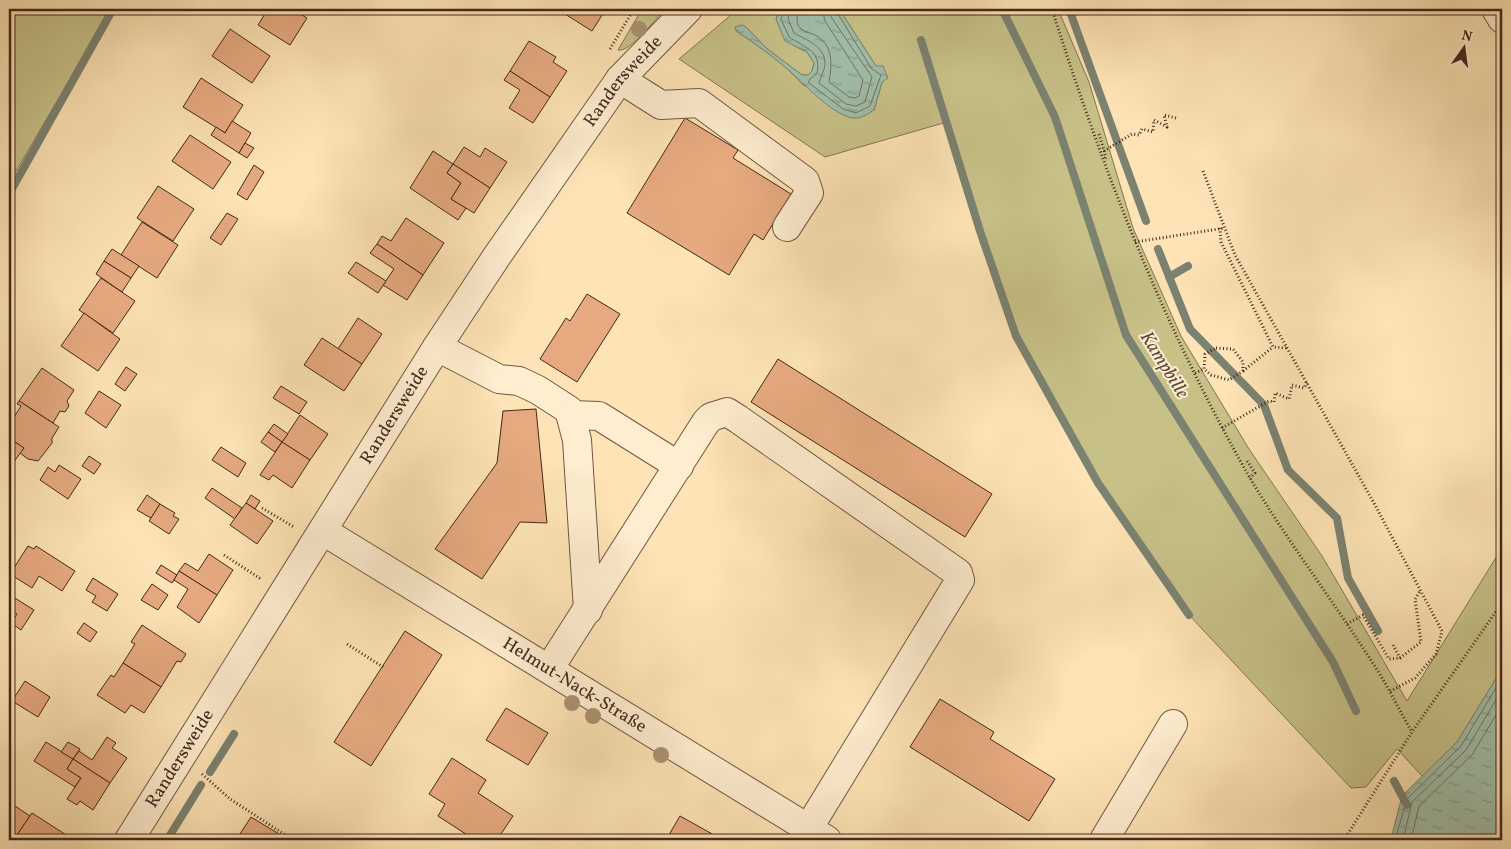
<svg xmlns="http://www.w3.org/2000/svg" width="1511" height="849" viewBox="0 0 1511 849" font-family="Vollkorn,serif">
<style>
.green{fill:#c7c188;stroke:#867452}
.water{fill:url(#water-ripples);stroke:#7b8271}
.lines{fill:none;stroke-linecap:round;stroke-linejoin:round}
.shore{stroke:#727363;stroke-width:1}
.stream{stroke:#7b8271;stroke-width:8}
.building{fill:#e7aa80;stroke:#44281c}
.minor-casing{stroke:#725742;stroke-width:30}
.path{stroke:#44281c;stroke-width:3;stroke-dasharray:1 2.5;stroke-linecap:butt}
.minor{stroke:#feedcf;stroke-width:28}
.tree{fill:#a99170}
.labels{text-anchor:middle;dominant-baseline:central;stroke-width:4;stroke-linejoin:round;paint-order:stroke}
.street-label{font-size:18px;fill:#44281c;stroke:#feedcf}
.water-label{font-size:19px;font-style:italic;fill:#5b4e40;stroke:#feedcf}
</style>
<defs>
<pattern id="water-ripples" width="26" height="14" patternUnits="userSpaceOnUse" patternTransform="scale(1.25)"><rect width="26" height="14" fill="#a0beaa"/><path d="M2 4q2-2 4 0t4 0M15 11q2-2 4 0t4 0" fill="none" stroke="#849a8a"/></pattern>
</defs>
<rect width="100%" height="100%" fill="#fde3b5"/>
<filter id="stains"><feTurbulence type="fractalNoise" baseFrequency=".004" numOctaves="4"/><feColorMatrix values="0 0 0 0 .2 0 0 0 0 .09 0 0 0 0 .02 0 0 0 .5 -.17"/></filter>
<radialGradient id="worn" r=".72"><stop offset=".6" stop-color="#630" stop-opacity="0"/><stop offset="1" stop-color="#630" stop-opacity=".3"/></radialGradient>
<!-- green -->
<g class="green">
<polygon points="9,9 111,9 9,183"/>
<path d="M642,9H665C656,18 630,53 618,50Z"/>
<path d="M738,9H780L776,19L798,48L807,52L814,63L812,71L808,75H802L766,48L746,27L736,31C759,46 785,64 803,85L874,110L882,82L876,66L839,9H1058L1089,82L1133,228L1181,336L1249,449L1322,556L1407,701L1502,548V669L1457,742L1423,777L1397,749L1366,787L1351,788L1189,615L1098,483L1016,336L980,231L947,122L825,157L679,59Z"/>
</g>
<!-- water -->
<g class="water">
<path d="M780,9H839L876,66H883L888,78L882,82L874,110C869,113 862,118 857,118C838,120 807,87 794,75C777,59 756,44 736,31L735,27L742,25L746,27L766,48L802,75H808L812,71L814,63L807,52L785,41L776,19Z"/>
<polygon points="1502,669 1502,840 1389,840 1392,835 1402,796 1457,742"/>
</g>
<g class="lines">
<!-- shore -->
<g class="shore">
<path d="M784,9L781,19L789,37C804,47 822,51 817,73L809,80V83L843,109L856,113L870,106L881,75L871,68L835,9"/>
<path d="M790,9L788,19L794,33C806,40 826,46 825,65C824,72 820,77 819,83L846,104L856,106L865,102L872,77L831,17L829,9"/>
<path d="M798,9C798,15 795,22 800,28C804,32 811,33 815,35C834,45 832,65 829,82L849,97L855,98L859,96L863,80L825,21L822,9"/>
<polyline points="1395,840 1407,799 1461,746 1502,678"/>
<polyline points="1403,840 1412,802 1466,750 1502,690"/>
<polyline points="1411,840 1419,806 1472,755 1502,705"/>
</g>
<!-- stream -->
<g class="stream">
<polyline points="1002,9 1055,117 1126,335 1333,662 1356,711"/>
<polyline points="1069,9 1146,221"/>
<polyline points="921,40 980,231 1016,336 1098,483 1189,615"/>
<polyline points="9,194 113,9"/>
<polyline points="1158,249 1190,329 1264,405 1288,470 1337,518 1348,578 1378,631"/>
<polyline points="1169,277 1188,266"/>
<polyline points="210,772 234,734"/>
<polyline points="1394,781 1407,805"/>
<polyline points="167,840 201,785"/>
</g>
</g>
<!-- building -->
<g class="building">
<polygon points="268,9 293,9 307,18 290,45 258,25"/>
<polygon points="557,9 606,9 592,31"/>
<polygon points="230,29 270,56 252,83 212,56"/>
<polygon points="529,41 556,57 553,62 567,71 550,97 510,71"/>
<polygon points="510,71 550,97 533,123 509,108 520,90 504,80"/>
<polygon points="201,78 243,105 225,133 183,107"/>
<polygon points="685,118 738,150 733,158 791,194 763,240 754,234 729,275 627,213"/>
<polygon points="232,121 251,133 239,153 211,135 216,127 225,133"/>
<polygon points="190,135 231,162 213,189 172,161"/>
<polygon points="245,143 254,148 247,158 239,153"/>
<polygon points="464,147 480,157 485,148 507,162 490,188 453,164"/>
<polygon points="433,151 453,164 447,173 461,183 451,199 466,208 458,220 410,188"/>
<polygon points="453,164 490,188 474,213 451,199 461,183 447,173"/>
<polygon points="254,165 264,172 247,200 237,194"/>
<polygon points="158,186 194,209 173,241 137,218"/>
<polygon points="227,213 238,219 221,245 210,238"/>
<polygon points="406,218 444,243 423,275 377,244 382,236 391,241"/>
<polygon points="142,222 178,245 157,278 121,255"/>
<polygon points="377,244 423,275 407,300 383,285 394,269 370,253"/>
<polygon points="112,249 139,266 131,278 104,261"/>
<polygon points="104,261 131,278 122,292 96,274"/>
<polygon points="356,262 386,281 378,293 348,273"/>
<polygon points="101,278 135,301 113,333 79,310"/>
<polygon points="587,294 620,314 577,382 540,359 566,318 570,321"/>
<polygon points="84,313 120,339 98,371 61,346"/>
<polygon points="358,318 382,334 362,364 338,349"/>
<polygon points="322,338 362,364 344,391 304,365"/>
<polygon points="778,359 992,494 965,537 751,402"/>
<polygon points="126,367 137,374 125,391 115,384"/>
<polygon points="42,368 74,390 67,401 69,406 65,412 60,411 53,423 19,401"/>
<polygon points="281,386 307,402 299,414 273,398"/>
<polygon points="99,391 121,405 106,428 85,413"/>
<polygon points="19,401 59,427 52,438 52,443 38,461 28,459 20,453 24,448 9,438 9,425 21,406 17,404"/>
<polygon points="536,409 547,523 520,522 482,579 435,549 497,463 503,411"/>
<polygon points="300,415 328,434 310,460 282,442"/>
<polygon points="274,424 288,434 282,442 268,432"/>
<polygon points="268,432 282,442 275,452 261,442"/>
<polygon points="9,438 24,448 13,463 9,459"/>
<polygon points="282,442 310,460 292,488 273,475 269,480 260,475"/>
<polygon points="221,447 246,463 238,477 212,460"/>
<polygon points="89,456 101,464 94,474 82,466"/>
<polygon points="59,465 81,479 68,499 40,480 48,467 55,472"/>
<polygon points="212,488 242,508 235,519 205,498"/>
<polygon points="147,495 160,504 151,518 137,510"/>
<polygon points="251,495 260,501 255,509 246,503"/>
<polygon points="246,503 273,521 257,544 230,525"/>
<polygon points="160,504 175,513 173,516 179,519 169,534 149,521"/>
<polygon points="28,546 34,549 36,546 75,571 62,591 39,576 32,588 10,574"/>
<polygon points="209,554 233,570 217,595 179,571 185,563 198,571"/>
<polygon points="161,565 177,575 172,583 156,573"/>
<polygon points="179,571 217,595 199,623 177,607 188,589 174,580"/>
<polygon points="93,578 118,594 107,611 92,602 96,596 86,590"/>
<polygon points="152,584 168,595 158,610 141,600"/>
<polygon points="10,595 34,610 21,630 11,623 17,614 9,608"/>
<polygon points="84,623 97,632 90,642 77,633"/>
<polygon points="142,625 186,654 181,662 177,661 161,687 123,663 135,644 131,642"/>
<polygon points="405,631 442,655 371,766 334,742"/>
<polygon points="123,663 161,687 144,713 131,705 125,713 97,695 111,675 114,677"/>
<polygon points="25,681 50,697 38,717 12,701"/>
<polygon points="940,699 994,732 990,739 1055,779 1029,821 910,747"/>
<polygon points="506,708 548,733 528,765 486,740"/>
<polygon points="107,737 116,743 112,748 127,758 110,783 73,759 79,751 92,760"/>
<polygon points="46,742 73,759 67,769 81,778 75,787 34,761"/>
<polygon points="68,742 80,749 73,759 61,752"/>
<polygon points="452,758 486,780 478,793 513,816 497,840 475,840 438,816 445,804 429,794"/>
<polygon points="73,759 110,783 93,810 80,801 77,805 67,799 81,778 67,769"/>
<polygon points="9,802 30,816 17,835 9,830"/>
<polygon points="32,813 74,840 25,840 17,835"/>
<polygon points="680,816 723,840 666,840"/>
<polygon points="251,817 284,837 282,840 236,840"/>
</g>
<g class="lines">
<!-- minor casing -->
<g class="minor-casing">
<g id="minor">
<polyline points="1496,9 1502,19"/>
<polyline points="620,79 661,105 699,103 805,181 809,193 787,227"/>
<polyline points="437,347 499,379 519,381 538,390 569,410 577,440 588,610"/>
<polyline points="572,415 599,416 679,466"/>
<path id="s1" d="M323,531L827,840"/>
<polyline points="549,669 706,422 711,417 727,412 738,419 958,573 960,580 808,829"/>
<path id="s2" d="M129,840L437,347L497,256L620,79L688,9"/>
<polyline points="1104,840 1173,724"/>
</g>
</g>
<!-- path -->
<g class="path">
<path d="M1052,9C1103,171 1165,330 1250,478C1288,542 1334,602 1374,665C1388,686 1399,710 1412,732"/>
<polyline points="610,49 634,9"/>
<polyline points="1099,134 1106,157 1104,160"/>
<polyline points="1104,151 1132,134 1139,135 1142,129 1153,132 1154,120 1167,127 1164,115 1176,118"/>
<polyline points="1203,171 1235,255 1375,505 1442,631 1436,654 1415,678 1389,692"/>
<polyline points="1220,228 1221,242 1273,347 1287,348"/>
<polyline points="1135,242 1225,228"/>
<polygon points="1216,348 1233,349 1243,362 1243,371 1229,380 1211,375 1204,369 1205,354"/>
<polyline points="1243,371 1273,347"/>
<polyline points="1195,373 1204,369"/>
<polyline points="1222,428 1269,401 1274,402 1275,393 1289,399 1292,385 1304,388 1307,382"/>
<polyline points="1247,461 1255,473 1250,478"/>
<polyline points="262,508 294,527"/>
<polyline points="224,555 261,579"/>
<polyline points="1347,624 1363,615 1389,659 1400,658 1421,642 1415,599 1420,591"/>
<polyline points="347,644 383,667"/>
<polyline points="1393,645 1400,658"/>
<polyline points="202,774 230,799 293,840"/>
<polyline points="1344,840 1412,732 1502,603"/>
</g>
<!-- minor -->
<use href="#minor" class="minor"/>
</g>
<!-- trees -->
<g class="tree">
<circle cx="639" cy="29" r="8"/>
<circle cx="572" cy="703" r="8"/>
<circle cx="593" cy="716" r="8"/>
<circle cx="661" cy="755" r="8"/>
</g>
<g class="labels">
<!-- street labels -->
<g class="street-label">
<text stroke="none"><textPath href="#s2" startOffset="906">Randersweide</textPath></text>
<text stroke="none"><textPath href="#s2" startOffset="501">Randersweide</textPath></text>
<text stroke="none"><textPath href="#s1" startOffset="295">Helmut-Nack-Straße</textPath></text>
<text stroke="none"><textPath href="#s2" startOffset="96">Randersweide</textPath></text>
</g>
<!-- water labels -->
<g class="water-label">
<text transform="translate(1164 365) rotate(58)">Kampbille</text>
</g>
</g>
<!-- margin -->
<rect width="1511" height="849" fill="none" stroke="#fde3b5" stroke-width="30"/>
<rect x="10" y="10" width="1491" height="829" fill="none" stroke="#44281c" stroke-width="2.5"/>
<rect x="15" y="15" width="1481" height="819" fill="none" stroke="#44281c"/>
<!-- north arrow -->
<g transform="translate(1464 48) rotate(14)" stroke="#feedcf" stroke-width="4" paint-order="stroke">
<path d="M0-4L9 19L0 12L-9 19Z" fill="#44281c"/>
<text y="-8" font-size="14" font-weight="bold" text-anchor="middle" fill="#44281c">N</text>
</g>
<rect width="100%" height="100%" filter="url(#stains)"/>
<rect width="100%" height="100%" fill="url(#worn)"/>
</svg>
